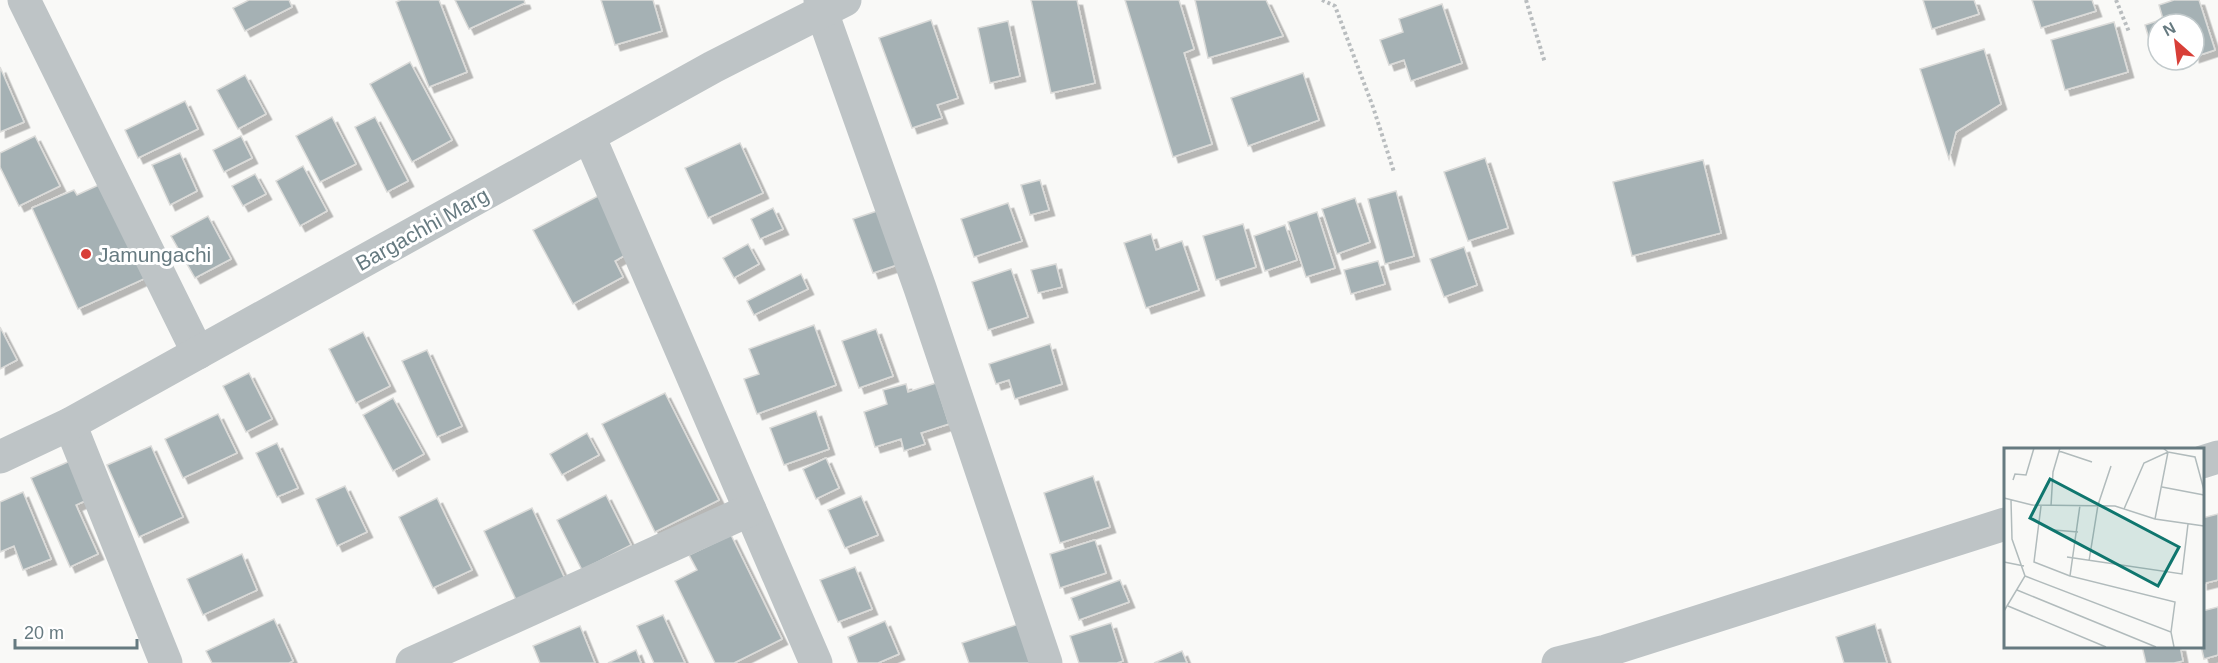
<svg xmlns="http://www.w3.org/2000/svg" width="2218" height="663" viewBox="0 0 2218 663" font-family="Arial,sans-serif">
<style>
.building{fill:#a5b1b4;stroke:#dbdbd9;stroke-width:1.5;filter:url(#shadow)}
.lines{fill:none;stroke-linecap:round;stroke-linejoin:round}
.path{stroke:#b9bdbf;stroke-width:4;stroke-dasharray:3 3;stroke-linecap:butt}
.minor{stroke:#bec4c6;stroke-width:33}
.tertiary{stroke:#bec4c6;stroke-width:33}
.poi-dot{fill:#d83f38;stroke:#fff;stroke-width:2}
.labels{text-anchor:middle;dominant-baseline:central;stroke-width:6;stroke-linejoin:round;paint-order:stroke}
.street-label{font-size:21px;fill:#667a80;stroke:#fff}
.poi-label{font-size:21px;fill:#667a80;stroke:#fff;text-anchor:start}
.inset-road{fill:none;stroke:#b1bbbc;stroke-width:1.5}
.view{fill:#0f766e;fill-opacity:0.15;stroke:#0f766e;stroke-width:3}
.inset-edge{fill:none;stroke:#667a80;stroke-width:3}
</style>
<defs>
<filter id="shadow"><feDropShadow dx="5.5" dy="5.5" stdDeviation="0" flood-color="#0004"/></filter>
</defs>
<rect width="100%" height="100%" fill="#f9f9f7"/>
<!-- building -->
<g class="building">
<polygon points="249,0 289,0 292,7 245,31 233,8"/>
<polygon points="401,0 439,0 467,72 429,87 396,2"/>
<polygon points="455,0 524,0 525,3 469,29"/>
<polygon points="601,0 653,0 662,31 615,45"/>
<polygon points="1031,0 1077,0 1095,83 1051,93"/>
<polygon points="1125,0 1179,0 1194,49 1184,53 1212,144 1173,157"/>
<polygon points="1195,0 1266,0 1283,36 1208,58"/>
<polygon points="1923,0 1974,0 1979,14 1932,29"/>
<polygon points="2032,0 2092,0 2096,11 2041,28"/>
<polygon points="2174,0 2199,0 2215,50 2194,57 2194,24 2158,24 2158,44 2151,46 2145,25 2163,19 2159,5"/>
<polygon points="1442,4 1462,63 1411,81 1404,60 1389,65 1380,40 1403,32 1399,19"/>
<polygon points="931,20 958,98 937,105 942,118 912,128 879,38"/>
<polygon points="1008,21 1020,76 990,83 978,28"/>
<polygon points="2114,22 2128,72 2065,90 2051,40"/>
<polygon points="1984,49 2001,104 1956,132 1949,159 1920,69"/>
<polygon points="410,62 452,140 412,162 370,84"/>
<polygon points="0,67 24,122 0,132"/>
<polygon points="1303,73 1319,120 1248,146 1231,98"/>
<polygon points="245,75 266,114 238,129 217,90"/>
<polygon points="185,101 198,129 138,158 125,130"/>
<polygon points="332,117 356,164 320,182 296,136"/>
<polygon points="375,117 408,181 387,192 355,127"/>
<polygon points="35,136 60,186 19,206 0,167 0,153"/>
<polygon points="241,136 252,158 224,172 213,150"/>
<polygon points="740,143 763,193 708,218 685,168"/>
<polygon points="180,153 197,191 170,205 152,165"/>
<polygon points="1485,158 1508,228 1468,241 1444,172"/>
<polygon points="1703,160 1721,233 1632,256 1613,182"/>
<polygon points="303,166 327,211 300,226 276,181"/>
<polygon points="255,174 266,194 243,206 232,186"/>
<polygon points="1040,180 1049,210 1030,215 1021,185"/>
<polygon points="103,183 146,278 78,309 32,208 74,190 77,195"/>
<polygon points="1396,191 1414,256 1385,264 1368,199"/>
<polygon points="598,196 629,253 615,261 623,277 573,304 533,230"/>
<polygon points="1355,198 1370,242 1337,254 1322,209"/>
<polygon points="1008,203 1022,241 974,257 961,219"/>
<polygon points="773,208 783,229 760,239 751,219"/>
<polygon points="883,209 903,263 873,273 853,219"/>
<polygon points="1317,212 1335,268 1306,277 1288,222"/>
<polygon points="208,216 231,259 195,278 171,236"/>
<polygon points="1243,224 1256,267 1216,280 1203,236"/>
<polygon points="1285,225 1297,260 1265,271 1254,236"/>
<polygon points="1151,234 1156,250 1182,241 1199,290 1146,308 1124,243"/>
<polygon points="748,244 759,264 734,278 723,258"/>
<polygon points="1464,247 1477,285 1444,297 1430,259"/>
<polygon points="1378,261 1385,284 1351,294 1344,270"/>
<polygon points="1056,264 1062,287 1038,293 1031,270"/>
<polygon points="1011,269 1028,317 988,330 972,282"/>
<polygon points="801,274 808,289 754,315 747,301"/>
<polygon points="814,325 836,385 757,414 744,379 759,374 749,349"/>
<polygon points="0,327 17,360 0,369"/>
<polygon points="876,329 893,376 859,388 842,341"/>
<polygon points="363,332 390,386 356,403 329,349"/>
<polygon points="1050,344 1062,384 1015,399 1009,380 996,384 989,364"/>
<polygon points="427,350 462,426 437,437 402,361"/>
<polygon points="249,373 272,419 246,432 223,386"/>
<polygon points="936,383 949,424 921,433 925,444 904,451 901,439 875,447 864,412 887,404 883,390 906,384 908,392"/>
<polygon points="665,393 719,500 655,532 602,424"/>
<polygon points="393,398 424,454 393,471 363,415"/>
<polygon points="816,411 829,449 784,465 770,428"/>
<polygon points="218,414 237,453 183,478 165,439"/>
<polygon points="587,433 599,455 562,475 550,454"/>
<polygon points="277,443 298,488 277,497 256,453"/>
<polygon points="151,446 183,517 139,537 107,465"/>
<polygon points="826,458 839,488 816,499 803,469"/>
<polygon points="70,461 87,500 76,505 98,554 70,567 31,478"/>
<polygon points="1093,476 1110,527 1060,543 1044,493"/>
<polygon points="345,486 367,532 337,546 316,499"/>
<polygon points="23,492 51,559 23,570 14,546 0,552 0,502"/>
<polygon points="606,495 631,545 582,570 557,520"/>
<polygon points="861,496 878,535 845,548 828,510"/>
<polygon points="437,498 472,570 433,588 399,517"/>
<polygon points="532,508 566,581 518,604 484,531"/>
<polygon points="2218,514 2218,580 2202,584 2202,518"/>
<polygon points="731,535 782,639 734,663 715,663 675,581 697,570 689,555"/>
<polygon points="1095,540 1106,573 1060,588 1050,554"/>
<polygon points="242,554 257,590 203,615 187,579"/>
<polygon points="855,567 872,609 838,622 820,580"/>
<polygon points="1120,580 1129,602 1079,620 1071,598"/>
<polygon points="2218,607 2218,655 2204,659 2201,646 2202,611"/>
<polygon points="663,615 685,663 654,663 637,626"/>
<polygon points="274,619 293,661 289,663 212,663 206,651"/>
<polygon points="885,621 899,654 878,663 858,663 848,637"/>
<polygon points="1022,623 1035,663 969,663 962,643"/>
<polygon points="1111,623 1123,661 1117,663 1079,663 1070,636"/>
<polygon points="1875,624 1887,663 1844,663 1836,637"/>
<polygon points="580,626 595,663 540,663 533,646"/>
<polygon points="2142,646 2180,646 2183,661 2174,663 2146,663"/>
<polygon points="636,650 641,663 608,663"/>
<polygon points="1182,651 1187,663 1154,663"/>
</g>
<g class="lines">
<!-- path -->
<g class="path">
<polyline points="1322,0 1335,6 1373,107 1394,172"/>
<polyline points="1526,0 1545,63"/>
<polyline points="2116,0 2129,32"/>
</g>
<!-- minor -->
<g class="minor">
<polyline points="24,0 198,353"/>
<polyline points="820,0 822,12 920,288 1046,663"/>
<polyline points="589,136 816,663"/>
<polyline points="70,424 166,663"/>
<polyline points="2202,462 2218,457"/>
<polyline points="412,663 750,510"/>
<polyline points="1558,663 1606,651 2005,524"/>
</g>
<!-- tertiary -->
<polyline class="tertiary" points="0,457 70,424 713,67 845,0"/>
</g>
<!-- markers -->
<circle class="poi-dot" cx="86" cy="254" r="6"/>
<g class="labels">
<!-- street labels -->
<g class="street-label">
<text transform="translate(422 229) rotate(-29)">Bargachhi Marg</text>
</g>
<!-- poi labels -->
<g class="poi-label">
<text x="98" y="254">Jamungachi</text>
</g>
</g>
<!-- overview -->
<g transform="translate(2004 448)">
<rect width="200" height="200" fill="#f9f9f7"/>
<path class="inset-road" d="M55,3L88,14M9,32L11,26L22,27L30,0M158,39L200,47M0,50L28,57L111,58L151,71L200,78M76,57L66,128L171,154L167,184M37,58L30,114L66,128M47,58L49,24L56,0M120,61L140,15L164,4L191,9L200,42M151,71L164,4L159,0M50,82L74,84M63,109L178,126L184,76M85,113L94,57L107,18M0,114L20,118M21,128L167,184L170,199M13,142L152,199M4,158L102,199M0,163L21,128L8,91L7,52"/>
<path class="view" d="M46,31L175,99L154,138L26,70Z"/>
<rect width="200" height="200" class="inset-edge"/>
</g>
<!-- north arrow -->
<g transform="translate(2176 42) rotate(332)"><circle r="28" fill="#ffffff" stroke="#c2cacc" stroke-width="1.5"/>
<path d="M0-4.5L10 22L0 15L-10 22Z" fill="#d83f38"/>
<text y="-9" font-size="16" font-weight="bold" text-anchor="middle" fill="#667a80">N</text>
</g>
<!-- scale -->
<path d="M15 639v9h122v-9" fill="none" stroke="#667a80" stroke-width="3"/>
<text x="24" y="639" font-size="18" fill="#667a80" stroke="#ffffff" stroke-width="4.5" paint-order="stroke">20 m</text>
</svg>
